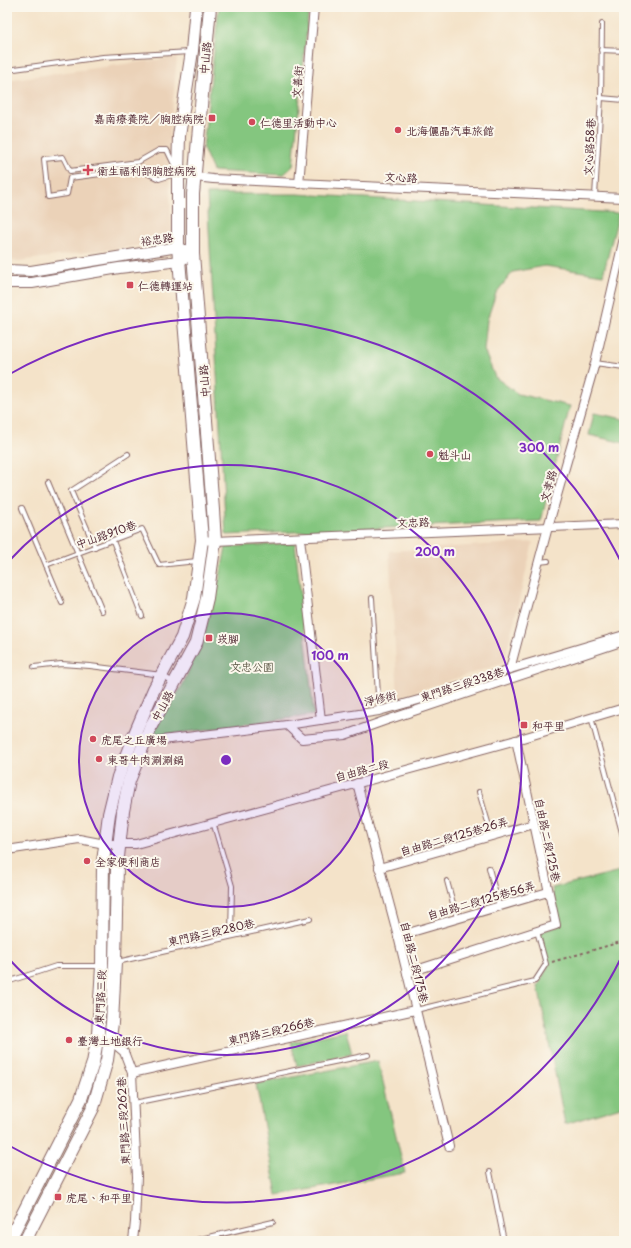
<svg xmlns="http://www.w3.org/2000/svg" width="631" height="1248" viewBox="0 0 631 1248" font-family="'Playpen Sans','LXGW WenKai TC',sans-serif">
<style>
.built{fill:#ebd2b8}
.green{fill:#84c67f;stroke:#677255}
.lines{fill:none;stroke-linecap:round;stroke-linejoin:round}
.service-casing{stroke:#866462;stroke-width:6}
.minor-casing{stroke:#866462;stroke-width:10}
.tertiary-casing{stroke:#866462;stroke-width:12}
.secondary-casing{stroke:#866462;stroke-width:14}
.path{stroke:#866462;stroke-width:2;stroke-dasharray:3 3;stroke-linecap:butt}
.service{stroke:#fff;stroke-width:4}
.minor{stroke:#fff;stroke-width:8}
.tertiary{stroke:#fff;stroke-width:10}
.secondary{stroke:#fff;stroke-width:12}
.ring{fill:none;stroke:#7b2cbf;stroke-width:2}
.poi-dot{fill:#d1495b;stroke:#fbf7ec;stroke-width:1.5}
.labels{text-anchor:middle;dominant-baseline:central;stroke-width:4;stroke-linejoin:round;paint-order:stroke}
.street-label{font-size:11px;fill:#4a1f2b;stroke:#fbf7ec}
.poi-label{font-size:11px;fill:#4a1f2b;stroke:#fbf7ec;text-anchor:start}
.park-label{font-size:11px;fill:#5e5948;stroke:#fbf7ec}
.centre{fill:#7b2cbf;stroke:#fbf7ec;stroke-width:2}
.ring-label{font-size:12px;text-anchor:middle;font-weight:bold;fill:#7b2cbf;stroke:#fbf7ec;stroke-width:4;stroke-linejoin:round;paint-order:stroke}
</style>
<rect width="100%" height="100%" fill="#fbf7ec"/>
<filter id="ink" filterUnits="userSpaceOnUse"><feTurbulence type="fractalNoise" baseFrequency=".025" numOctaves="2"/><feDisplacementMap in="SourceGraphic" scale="8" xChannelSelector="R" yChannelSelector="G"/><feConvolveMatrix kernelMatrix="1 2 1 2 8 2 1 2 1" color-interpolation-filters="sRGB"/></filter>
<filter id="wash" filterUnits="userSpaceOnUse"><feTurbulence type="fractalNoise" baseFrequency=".012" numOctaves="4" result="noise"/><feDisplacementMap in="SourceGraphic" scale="16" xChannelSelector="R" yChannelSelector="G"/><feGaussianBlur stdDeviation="0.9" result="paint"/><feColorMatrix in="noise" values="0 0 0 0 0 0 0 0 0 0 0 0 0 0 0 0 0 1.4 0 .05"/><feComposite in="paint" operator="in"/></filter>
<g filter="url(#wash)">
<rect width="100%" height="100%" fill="#f4e3c9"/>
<!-- built -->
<g class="built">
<polygon points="177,57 169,144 170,196 173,241 18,261 7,260 7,80"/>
<polygon points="533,542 504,663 398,697 389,551"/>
</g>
<!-- green -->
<g class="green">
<polygon points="219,7 309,7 293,166 283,175 213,171 203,148"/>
<polygon points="207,194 297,194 619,213 603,275 545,266 513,272 496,293 487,320 484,350 495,377 518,394 570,406 541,521 226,535"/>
<polygon points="594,413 624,419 624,443 589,435"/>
<polygon points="295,543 314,715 150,737 183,684 203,637 220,577 226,547"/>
<polygon points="624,870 624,1106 565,1124 538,986 548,966 539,932 559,926 552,888"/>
<polygon points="346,1031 352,1054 297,1066 291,1042"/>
<polygon points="378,1061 405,1173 277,1195 256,1084"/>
</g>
</g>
<g filter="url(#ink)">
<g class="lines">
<!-- service casing -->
<g class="service-casing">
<g id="service">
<polyline points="601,50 624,51"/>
<polyline points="7,70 103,57 190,52"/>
<polyline points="601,98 624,100"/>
<polygon points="159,150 167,150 178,173 159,179 139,169 70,178 67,194 48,197 44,159 63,157 70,171 138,162"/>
<polyline points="595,196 601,98 602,24"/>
<polyline points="595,363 624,367"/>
<polyline points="48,482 102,611"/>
<polyline points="22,508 62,603"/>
<polyline points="113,541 142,616"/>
<polyline points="95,547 71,491 128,454"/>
<polyline points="539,562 548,561"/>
<polyline points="46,565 142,529 159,565 197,561"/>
<polyline points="372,598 379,711"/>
<polyline points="34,667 61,664 90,666 162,675 173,682"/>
<polyline points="591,717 624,840"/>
<polyline points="479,792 492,836"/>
<polyline points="213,822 232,886 231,936"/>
<polyline points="489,868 499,906"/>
<polyline points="447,881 457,918"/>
<polyline points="117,962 310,919"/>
<polyline points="7,982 56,966 101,966"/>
<polyline points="416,1010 535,981 546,964 537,931"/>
<polyline points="134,1103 368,1055"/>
<polyline points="490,1172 504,1241"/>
<polyline points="192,1241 273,1222"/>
<polyline points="619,1241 624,1239"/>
</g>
</g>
<!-- minor casing -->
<g class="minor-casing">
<g id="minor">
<polyline points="178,173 195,177 213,179 624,198"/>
<polyline points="299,184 314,7"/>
<polyline points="300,538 321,720"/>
<polyline points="202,540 215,541 624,524"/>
<polyline points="510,669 548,527 595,363 624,238"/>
<polyline points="287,725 302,739 345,735 384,721 624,641"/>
<polyline points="142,741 145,742 287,725 379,711 429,697 510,669 624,635"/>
<polyline points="357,783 398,936 449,1146"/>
<polyline points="7,850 79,839 105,844 136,844 516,740 624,708"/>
<polyline points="379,868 534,824"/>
<polyline points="398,936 548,892"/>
<polyline points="407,973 556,925 516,740"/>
<polyline points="107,1038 124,1052 132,1073 137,1177 135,1222 133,1241"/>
<polyline points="132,1073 415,1010"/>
</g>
</g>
<!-- tertiary casing -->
<g class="tertiary-casing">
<g id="tertiary">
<polyline points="7,270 31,271 178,247 193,254"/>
<polyline points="7,283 32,283 119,268 180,261 185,258"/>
</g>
</g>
<!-- secondary casing -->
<g class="secondary-casing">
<g id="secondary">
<polyline points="9,1241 81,1099 93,1063 98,1034 102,966 103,862 109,814 118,777 133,738 154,689 182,637 194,598 202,540 178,247 178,173 179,136 192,51 196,7"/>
<polyline points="25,1241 93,1108 107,1060 112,1023 115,962 117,866 123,811 129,781 151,726 196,643 207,598 215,541 213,510 193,254 193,194 210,7"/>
</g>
</g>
<!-- path -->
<polyline class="path" points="552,962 624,941"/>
<!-- service -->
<use href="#service" class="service"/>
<!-- minor -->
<use href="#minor" class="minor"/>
<!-- tertiary -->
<use href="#tertiary" class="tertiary"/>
<!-- secondary -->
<use href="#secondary" class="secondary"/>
</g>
</g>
<!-- distance rings -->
<circle cx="226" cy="760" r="147" fill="#7b2cbf" fill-opacity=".12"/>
<g class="ring">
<circle cx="226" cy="760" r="147"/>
<path d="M9 561A295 295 0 1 1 9 959"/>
<path d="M623 954A442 442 0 0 1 8 1145M8 375A442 442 0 0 1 623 566"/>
</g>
<!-- markers -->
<g class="poi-dot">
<rect x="208" y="114" width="8" height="8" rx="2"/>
<circle cx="252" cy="122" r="4"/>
<circle cx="398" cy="130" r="4"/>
<path d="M86 164h4v4h4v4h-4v4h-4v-4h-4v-4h4z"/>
<rect x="126" y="281" width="8" height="8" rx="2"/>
<circle cx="430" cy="454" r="4"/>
<rect x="205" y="634" width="8" height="8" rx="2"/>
<rect x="520" y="721" width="8" height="8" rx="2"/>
<circle cx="93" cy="739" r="4"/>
<circle cx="99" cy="759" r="4"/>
<circle cx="87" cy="861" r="4"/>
<circle cx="69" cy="1040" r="4"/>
<rect x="54" y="1193" width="8" height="8" rx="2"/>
</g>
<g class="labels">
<!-- street labels -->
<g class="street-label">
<text transform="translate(205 58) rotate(-85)">中山路</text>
<text transform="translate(297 82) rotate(-85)">文善街</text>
<text transform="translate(589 147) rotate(-87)">文心路58巷</text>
<text transform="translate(401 177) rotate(3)">文心路</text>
<text transform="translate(157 239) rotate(-8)">裕忠路</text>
<text transform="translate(204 381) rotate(-94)">中山路</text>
<text transform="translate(548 486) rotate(-74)">文孝路</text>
<text transform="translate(413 522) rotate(-2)">文忠路</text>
<text transform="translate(106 534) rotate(-19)">中山路910巷</text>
<text transform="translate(462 684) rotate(-18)">東門路三段338巷</text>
<text transform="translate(380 698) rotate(-13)">淨修街</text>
<text transform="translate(162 706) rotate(-61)">中山路</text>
<text transform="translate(362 770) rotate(-15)">自由路二段</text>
<text transform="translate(454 836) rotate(-16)">自由路二段125巷26弄</text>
<text transform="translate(548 840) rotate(78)">自由路二段125巷</text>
<text transform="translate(481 900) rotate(-16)">自由路二段125巷56弄</text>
<text transform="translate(211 932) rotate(-13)">東門路三段280巷</text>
<text transform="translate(415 962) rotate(76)">自由路二段175巷</text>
<text transform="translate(100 997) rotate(-87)">東門路三段</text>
<text transform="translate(271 1031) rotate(-13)">東門路三段266巷</text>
<text transform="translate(123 1121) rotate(-93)">東門路三段262巷</text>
</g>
<!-- poi labels -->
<g class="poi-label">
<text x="204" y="118" text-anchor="end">嘉南療養院／胸腔病院</text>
<text x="260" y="122">仁德里活動中心</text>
<text x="406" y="130">北海儷晶汽車旅館</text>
<text x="97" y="170">衛生福利部胸腔病院</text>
<text x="138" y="285">仁德轉運站</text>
<text x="438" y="454">魁斗山</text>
<text x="217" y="638">崁腳</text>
<text x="532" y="725">和平里</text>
<text x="101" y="739">虎尾之丘廣場</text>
<text x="107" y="759">東哥牛肉涮涮鍋</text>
<text x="95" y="861">全家便利商店</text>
<text x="77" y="1040">臺灣土地銀行</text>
<text x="66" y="1197">虎尾、和平里</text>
</g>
<!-- park labels -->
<g class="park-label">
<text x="252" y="666">文忠公園</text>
</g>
</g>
<circle cx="226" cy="760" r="6" class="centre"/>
<g class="ring-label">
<text x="539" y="452">300 m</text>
<text x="435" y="556">200 m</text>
<text x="330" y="660">100 m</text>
</g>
<!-- margin -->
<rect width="631" height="1248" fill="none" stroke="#fbf7ec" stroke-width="24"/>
</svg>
